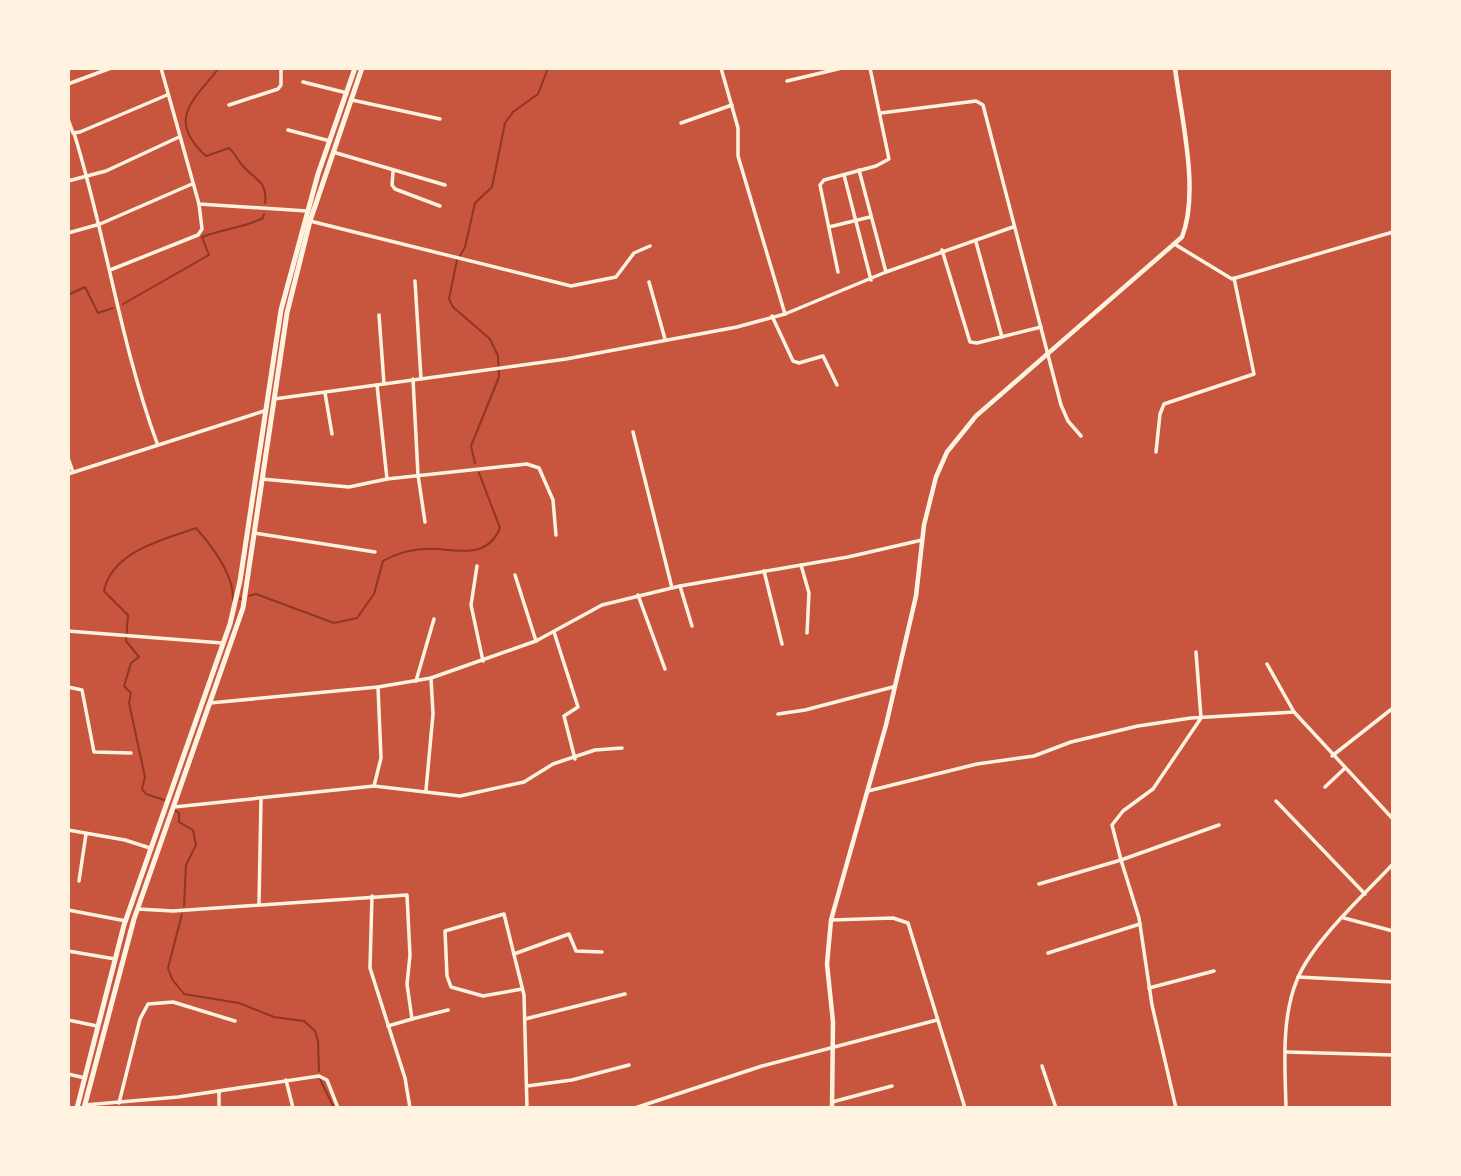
<svg xmlns="http://www.w3.org/2000/svg" width="1461" height="1176" viewBox="0 0 1461 1176" font-family="'Archivo Narrow',sans-serif">
<style>
.lines{fill:none;stroke-linecap:round;stroke-linejoin:round}
.stream{stroke:#8f3625;stroke-width:2}
.minor{stroke:#fff3e0;stroke-width:3.5}
.tertiary{stroke:#fff3e0;stroke-width:4.5}
.trunk{stroke:#fff3e0;stroke-width:5}
</style>
<rect width="100%" height="100%" fill="#c8553d"/>
<g class="lines">
<!-- stream -->
<g class="stream">
<path d="M219,68C193,101 166,119 206,156L229,148C236,154 237,160 243,166C255,180 268,181 265,203"/>
<polyline points="460,256 465,247 475,203 492,187 505,123 513,112 538,94 548,68"/>
<polyline points="457,260 449,299 453,307 490,339 498,356 499,377 471,446 475,463"/>
<polyline points="68,295 85,287 98,313 113,308"/>
<path d="M123,304L209,255L202,237C222,229 244,228 263,218L264,214"/>
<path d="M249,596L256,594L334,623L357,618L374,594L383,561C399,552 419,548 437,549C462,551 488,557 500,528L479,473"/>
<polyline points="240,599 241,599"/>
<path d="M164,800L146,794L142,789L145,777L129,703L131,693L124,686L131,663L139,657L126,641L128,615L104,591C112,551 163,540 196,528C212,546 234,575 233,600"/>
<polyline points="175,810 179,813 179,822 193,830 196,845 186,865 184,906"/>
<polyline points="182,914 168,968 172,979 184,994 239,1003 274,1017 304,1021 315,1031 318,1041 319,1071"/>
<polyline points="320,1079 334,1108"/>
</g>
<!-- minor -->
<g class="minor">
<polyline points="161,68 199,204 307,211"/>
<polyline points="721,68 738,128 738,156 785,314"/>
<polyline points="787,81 842,68"/>
<polyline points="303,82 347,93"/>
<polyline points="68,84 111,68"/>
<polyline points="352,100 440,119"/>
<polyline points="229,105 278,89 281,85 281,68"/>
<polyline points="881,113 976,101 983,105 1061,405 1068,421 1081,436"/>
<polyline points="68,119 73,133 80,132 167,95"/>
<polyline points="681,123 732,105"/>
<polyline points="288,130 330,141"/>
<path d="M74,133C106,236 120,342 157,443"/>
<polyline points="333,152 445,185"/>
<polyline points="393,172 392,185 395,189 440,206"/>
<polyline points="844,175 871,280"/>
<polyline points="68,181 106,171 179,137"/>
<polyline points="310,221 571,286 616,277 634,253 650,246"/>
<polyline points="829,227 870,217"/>
<polyline points="68,233 100,224 192,184"/>
<polyline points="976,242 1002,337"/>
<polyline points="1176,245 1232,279 1393,232"/>
<polyline points="942,250 970,342 977,343 1041,327"/>
<polyline points="110,270 198,235 202,229 199,204"/>
<polyline points="838,272 820,185 824,180 876,166 889,159 870,68"/>
<polyline points="886,272 1013,227"/>
<polyline points="415,281 421,379"/>
<polyline points="649,282 665,339"/>
<polyline points="379,315 384,384"/>
<polyline points="772,316 793,361 799,363 823,356 837,385"/>
<polyline points="413,379 418,475 425,522"/>
<polyline points="377,385 387,479"/>
<polyline points="325,393 332,434"/>
<polyline points="274,399 566,359 737,327 785,314 886,272 859,170"/>
<polyline points="633,432 672,588"/>
<polyline points="1156,452 1160,414 1164,404 1254,374 1234,278"/>
<polyline points="68,458 73,472"/>
<polyline points="68,474 264,411"/>
<polyline points="262,479 349,487 387,479 527,464 539,468 553,500 556,535"/>
<polyline points="254,533 375,552"/>
<polyline points="801,565 809,593 807,633"/>
<polyline points="477,566 471,605 483,661"/>
<polyline points="764,571 782,644"/>
<polyline points="515,575 536,641"/>
<polyline points="680,586 692,626"/>
<polyline points="638,595 665,669"/>
<polyline points="68,631 222,643"/>
<polyline points="554,632 578,707 564,716 575,759"/>
<polyline points="1196,652 1201,718 1153,789 1123,811 1112,825 1121,860 1219,825"/>
<polyline points="1267,664 1294,712 1393,819"/>
<polyline points="416,681 434,619"/>
<polyline points="68,687 82,690 94,752 131,753"/>
<polyline points="210,703 378,687 431,678 536,641 602,605 680,586 848,557 922,540"/>
<polyline points="778,714 805,710 893,687"/>
<polyline points="1332,756 1393,708"/>
<polyline points="374,786 381,758 378,687"/>
<polyline points="1325,787 1344,769"/>
<polyline points="426,790 433,714 431,678"/>
<polyline points="868,791 977,764 1034,756 1071,742 1138,726 1191,718 1294,712"/>
<polyline points="1276,801 1365,894"/>
<polyline points="174,807 374,786 460,796 524,782 553,764 595,750 622,748"/>
<polyline points="68,830 125,840 150,848"/>
<polyline points="79,881 86,834"/>
<polyline points="1039,884 1121,860 1139,918 1152,1005 1176,1108"/>
<polyline points="372,896 370,968 405,1078 410,1108"/>
<polyline points="259,903 261,800"/>
<polyline points="138,909 173,911 407,895 410,955 407,984 412,1019 388,1026"/>
<polyline points="68,910 126,921"/>
<polyline points="1344,918 1393,931"/>
<polyline points="831,920 893,918 908,923 965,1108"/>
<polyline points="68,951 115,959"/>
<polyline points="1048,953 1140,924"/>
<polyline points="514,954 569,934 576,951 602,952"/>
<polyline points="1298,977 1393,982"/>
<polyline points="1149,988 1214,971"/>
<polyline points="522,989 483,996 451,987 447,976 445,931 504,914 524,995 527,1108"/>
<polyline points="412,1019 448,1010"/>
<polyline points="525,1019 625,994"/>
<polyline points="68,1020 97,1026"/>
<polyline points="1286,1052 1393,1055"/>
<polyline points="1042,1066 1056,1108"/>
<polyline points="68,1074 85,1078"/>
<polyline points="286,1080 293,1108"/>
<polyline points="527,1086 572,1080 629,1065"/>
<polyline points="219,1092 219,1108"/>
<polyline points="832,1102 892,1086"/>
<polyline points="119,1103 140,1019 148,1004 173,1002 235,1021"/>
<polyline points="85,1105 178,1097 319,1076 327,1080 338,1108"/>
<polyline points="635,1108 762,1066 937,1020"/>
<path d="M1286,1108C1285,1067 1281,1018 1297,980C1312,942 1365,894 1393,864"/>
</g>
<!-- tertiary -->
<path class="tertiary" d="M832,1108L833,1022L827,964L831,920L886,725L916,596L924,525L936,477L947,452L976,416L1182,237C1200,191 1181,117 1175,68"/>
<!-- trunk -->
<g class="trunk">
<polyline points="77,1108 124,925 230,624 240,581 281,310 318,174 355,68"/>
<polyline points="84,1108 134,919 243,608 287,313 310,221 362,68"/>
</g>
</g>
<!-- border -->
<rect width="1461" height="1176" fill="none" stroke="#fff3e0" stroke-width="140"/>
</svg>
